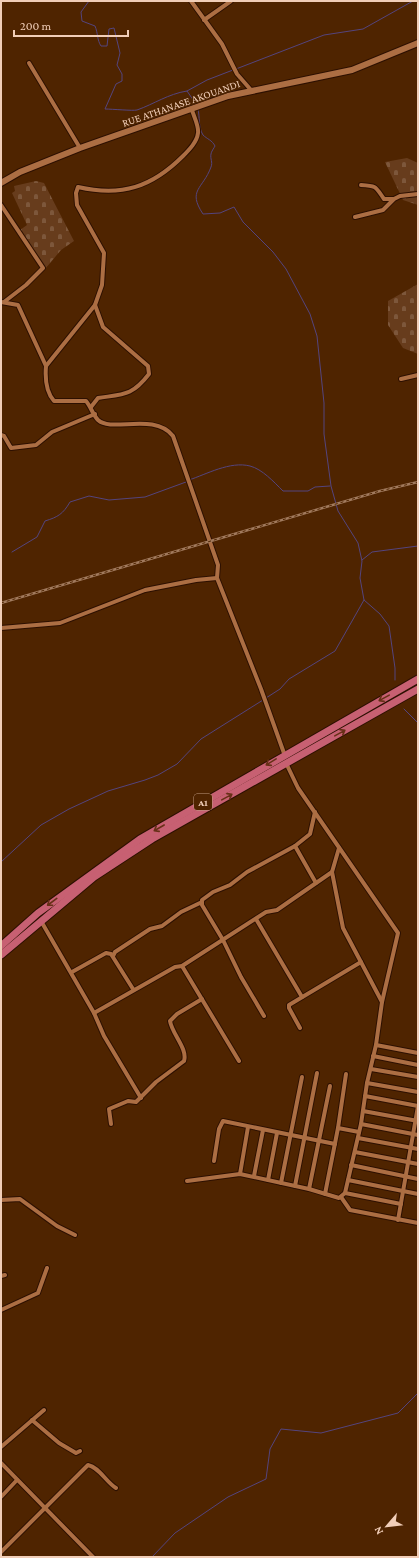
<svg xmlns="http://www.w3.org/2000/svg" width="419" height="1558" viewBox="0 0 419 1558" font-family="'Crimson Pro',serif">
<style>
.cemetery{fill:url(#cemetery-stones)}
.lines{fill:none;stroke-linecap:round;stroke-linejoin:round}
.stream{stroke:#54447e;stroke-width:1}
.street-casing{stroke:#2d1000;stroke-width:6}
.secondary-casing{stroke:#2d1000;stroke-width:8}
.primary-casing{stroke:#2d1000;stroke-width:9}
.street{stroke:#ac6e43;stroke-width:4}
.secondary{stroke:#ac6e43;stroke-width:6}
.primary{stroke:#c76072;stroke-width:7}
.rail-casing{stroke:#a17a5d;stroke-width:2.5}
.rail{stroke:#4f2400;stroke-width:1;stroke-dasharray:3;stroke-linecap:butt}
.oneway{stroke:#673017}
.labels{text-anchor:middle;dominant-baseline:central;stroke-width:3;stroke-linejoin:round;paint-order:stroke}
.shield{fill:#4f2400;stroke:#c09b81;stroke-width:1}
.shield-label{font-size:10px;font-weight:bold;fill:#f1ceb8}
.street-label{font-size:11px;fill:#f1ceb8;stroke:#4f2400}
</style>
<defs>
<pattern id="cemetery-stones" width="16" height="16" patternUnits="userSpaceOnUse"><rect width="16" height="16" fill="#673c1c"/><path d="M2 7V4a2 2 0 0 1 4 0v3zM10 15v-3a2 2 0 0 1 4 0v3z" fill="#7d573b"/></pattern>
</defs>
<rect width="100%" height="100%" fill="#4f2400"/>
<!-- cemetery -->
<g class="cemetery">
<polygon points="407,158 418,163 418,205 403,200 385,162"/>
<polygon points="36,181 44,183 74,241 61,250 45,269 20,230 27,225 12,193 15,191 14,186"/>
<polygon points="418,284 418,354 403,348 388,325 388,301"/>
</g>
<g class="lines">
<!-- stream -->
<g class="stream">
<path d="M89,1L81,12L82,21L95,26C98,33 97,40 101,46H107L109,29L114,28L120,53L117,65L122,74V81L116,84L105,109C112,109 133,111 137,110C154,104 168,94 187,91L196,104"/>
<polyline points="236,69 324,35 363,29 413,1"/>
<polyline points="187,91 207,80 233,70"/>
<path d="M198,109C200,117 198,127 203,135C207,139 212,140 215,146C214,148 211,152 211,154C210,159 213,162 211,167C203,189 187,190 203,214L220,213L234,207L243,222L273,252L286,269L310,314L317,336L324,403V434L331,486L338,511L358,543L362,561L360,578L364,600L380,614L389,626L395,668V680"/>
<path d="M189,480C207,474 230,461 250,466C262,469 274,482 283,491H308L315,487L330,486"/>
<path d="M12,552L37,537L45,521C58,517 63,514 70,502L89,496L109,500L145,497L186,482"/>
<polyline points="362,560 372,552 418,546"/>
<polyline points="266,698 280,689 289,679 335,651 364,600"/>
<polyline points="404,709 418,723"/>
<polyline points="1,862 41,825 69,809 108,791 145,780 158,775 177,764 201,739 263,700"/>
<polyline points="152,1557 175,1533 228,1497 266,1479 270,1449 281,1429 321,1433 398,1413 418,1393"/>
</g>
<!-- street casing -->
<g class="street-casing">
<g id="street">
<polyline points="191,1 222,44 237,74 251,90"/>
<polyline points="204,20 231,1"/>
<polyline points="29,63 80,148"/>
<path d="M361,185C377,186 375,186 384,199H393"/>
<polyline points="1,205 43,268 26,285 4,302"/>
<polyline points="355,217 383,210 394,199 400,196 418,194"/>
<path d="M1,302L18,305L46,366C45,378 46,392 54,401H86C91,407 93,415 98,420C112,433 154,412 173,436L218,565L217,578L261,689L285,756"/>
<path d="M46,366L95,305L102,285L104,253L77,205L76,193L78,187C122,197 152,187 183,156C189,150 197,142 198,133C199,126 194,117 192,110"/>
<polyline points="401,379 418,375"/>
<path d="M91,407L98,398C124,394 132,396 149,374L148,366L103,327L95,305"/>
<polyline points="1,435 4,436 11,448 36,445 52,432 95,414"/>
<polyline points="1,628 60,623 145,590 196,580 217,578"/>
<polyline points="295,846 316,883"/>
<polyline points="339,848 332,872 343,928 382,1002"/>
<polyline points="256,919 302,997"/>
<polyline points="41,921 94,1013 104,1036 141,1098"/>
<polyline points="113,956 115,952 150,929 162,926 181,912 202,902"/>
<polyline points="182,966 239,1061"/>
<polyline points="72,972 106,953 111,954 133,989"/>
<polyline points="94,1013 175,967 182,966 266,912 277,910 332,872"/>
<polyline points="264,1016 241,977 223,940 202,905 202,900 213,892 230,885 247,872 295,846 310,834 315,812"/>
<polyline points="300,1028 289,1008 289,1005 361,962"/>
<polyline points="376,1045 418,1053"/>
<polyline points="373,1056 418,1065"/>
<polyline points="371,1069 418,1077"/>
<polyline points="367,1083 418,1092"/>
<polyline points="365,1096 418,1106"/>
<polyline points="363,1111 418,1121"/>
<path d="M111,1124L109,1109L128,1101L136,1102L156,1082L184,1061C188,1049 172,1034 170,1021L177,1014L202,999"/>
<polyline points="361,1124 418,1135"/>
<polyline points="338,1128 346,1074"/>
<polyline points="358,1138 418,1149"/>
<polyline points="355,1152 418,1164"/>
<polyline points="214,1161 219,1129 223,1121 335,1144"/>
<polyline points="351,1165 418,1179"/>
<polyline points="240,1174 248,1127"/>
<polyline points="254,1176 263,1130"/>
<polyline points="268,1180 277,1133"/>
<polyline points="348,1180 418,1194"/>
<polyline points="187,1181 240,1174 309,1189 339,1198 345,1193 361,1124 367,1083 376,1045 382,1002 398,933 298,788 286,763"/>
<polyline points="281,1183 302,1077"/>
<polyline points="295,1186 317,1073"/>
<polyline points="309,1189 330,1086"/>
<polyline points="345,1193 401,1204"/>
<polyline points="325,1194 338,1128 359,1132"/>
<polyline points="341,1197 350,1210 418,1223"/>
<polyline points="1,1200 20,1199 57,1226 75,1235"/>
<polyline points="398,1220 418,1106"/>
<polyline points="1,1276 5,1275"/>
<polyline points="1,1310 38,1293 47,1268"/>
<polyline points="32,1420 59,1443 76,1453 80,1451"/>
<polyline points="1,1447 44,1410"/>
<polyline points="1,1463 93,1557"/>
<polyline points="1,1497 17,1480"/>
<path d="M1,1552L88,1465C99,1467 106,1482 116,1488"/>
</g>
</g>
<!-- secondary casing -->
<g class="secondary-casing">
<polyline id="secondary" points="1,183 20,172 80,148 228,96 352,70 418,43"/>
</g>
<!-- primary casing -->
<g class="primary-casing">
<g id="primary">
<polyline points="1,946 38,913 140,839 418,679"/>
<polyline points="1,955 94,877 152,839 418,689"/>
</g>
</g>
<!-- street -->
<use href="#street" class="street"/>
<!-- secondary -->
<use href="#secondary" class="secondary"/>
<!-- primary -->
<use href="#primary" class="primary"/>
<!-- rail casing -->
<g class="rail-casing">
<polyline id="rail" points="1,603 380,491 418,482"/>
</g>
<!-- rail -->
<use href="#rail" class="rail"/>
</g>
<!-- one-way arrows -->
<defs><path id="oneway-shaft" d="M-6 0H5M1.5-3L5.5 0L1.5 3" fill="none" stroke-width="1.6" stroke-linecap="round" stroke-linejoin="round"/></defs>
<g class="oneway">
<use href="#oneway-shaft" transform="translate(384 698) rotate(151)"/>
<use href="#oneway-shaft" transform="translate(340 733) rotate(-29)"/>
<use href="#oneway-shaft" transform="translate(271 762) rotate(149)"/>
<use href="#oneway-shaft" transform="translate(227 797) rotate(-29)"/>
<use href="#oneway-shaft" transform="translate(159 828) rotate(150)"/>
<use href="#oneway-shaft" transform="translate(52 902) rotate(143)"/>
</g>
<g class="labels">
<!-- shield labels -->
<rect class="shield" x="194" y="794" width="18" height="16" rx="3"/>
<g class="shield-label">
<text x="203" y="802">A1</text>
</g>
<!-- street labels -->
<g class="street-label">
<text transform="translate(181 103) rotate(-19)">RUE ATHANASE AKOUANDI</text>
</g>
</g>
<!-- border -->
<rect width="419" height="1558" fill="none" stroke="#f1ceb8" stroke-width="4"/>
<!-- north arrow -->
<g transform="translate(387 1526) rotate(242)" stroke="#4f2400" stroke-width="3" paint-order="stroke">
<path d="M0-3L7 15L0 10L-7 15Z" fill="#f1ceb8"/>
<text y="-6" font-size="11" font-weight="bold" text-anchor="middle" fill="#f1ceb8">N</text>
</g>
<!-- scale -->
<path d="M14 30v6h114v-6" fill="none" stroke="#f1ceb8" stroke-width="2"/>
<text x="20" y="30" font-size="12" fill="#f1ceb8" stroke="#4f2400" stroke-width="3" paint-order="stroke">200 m</text>
</svg>
